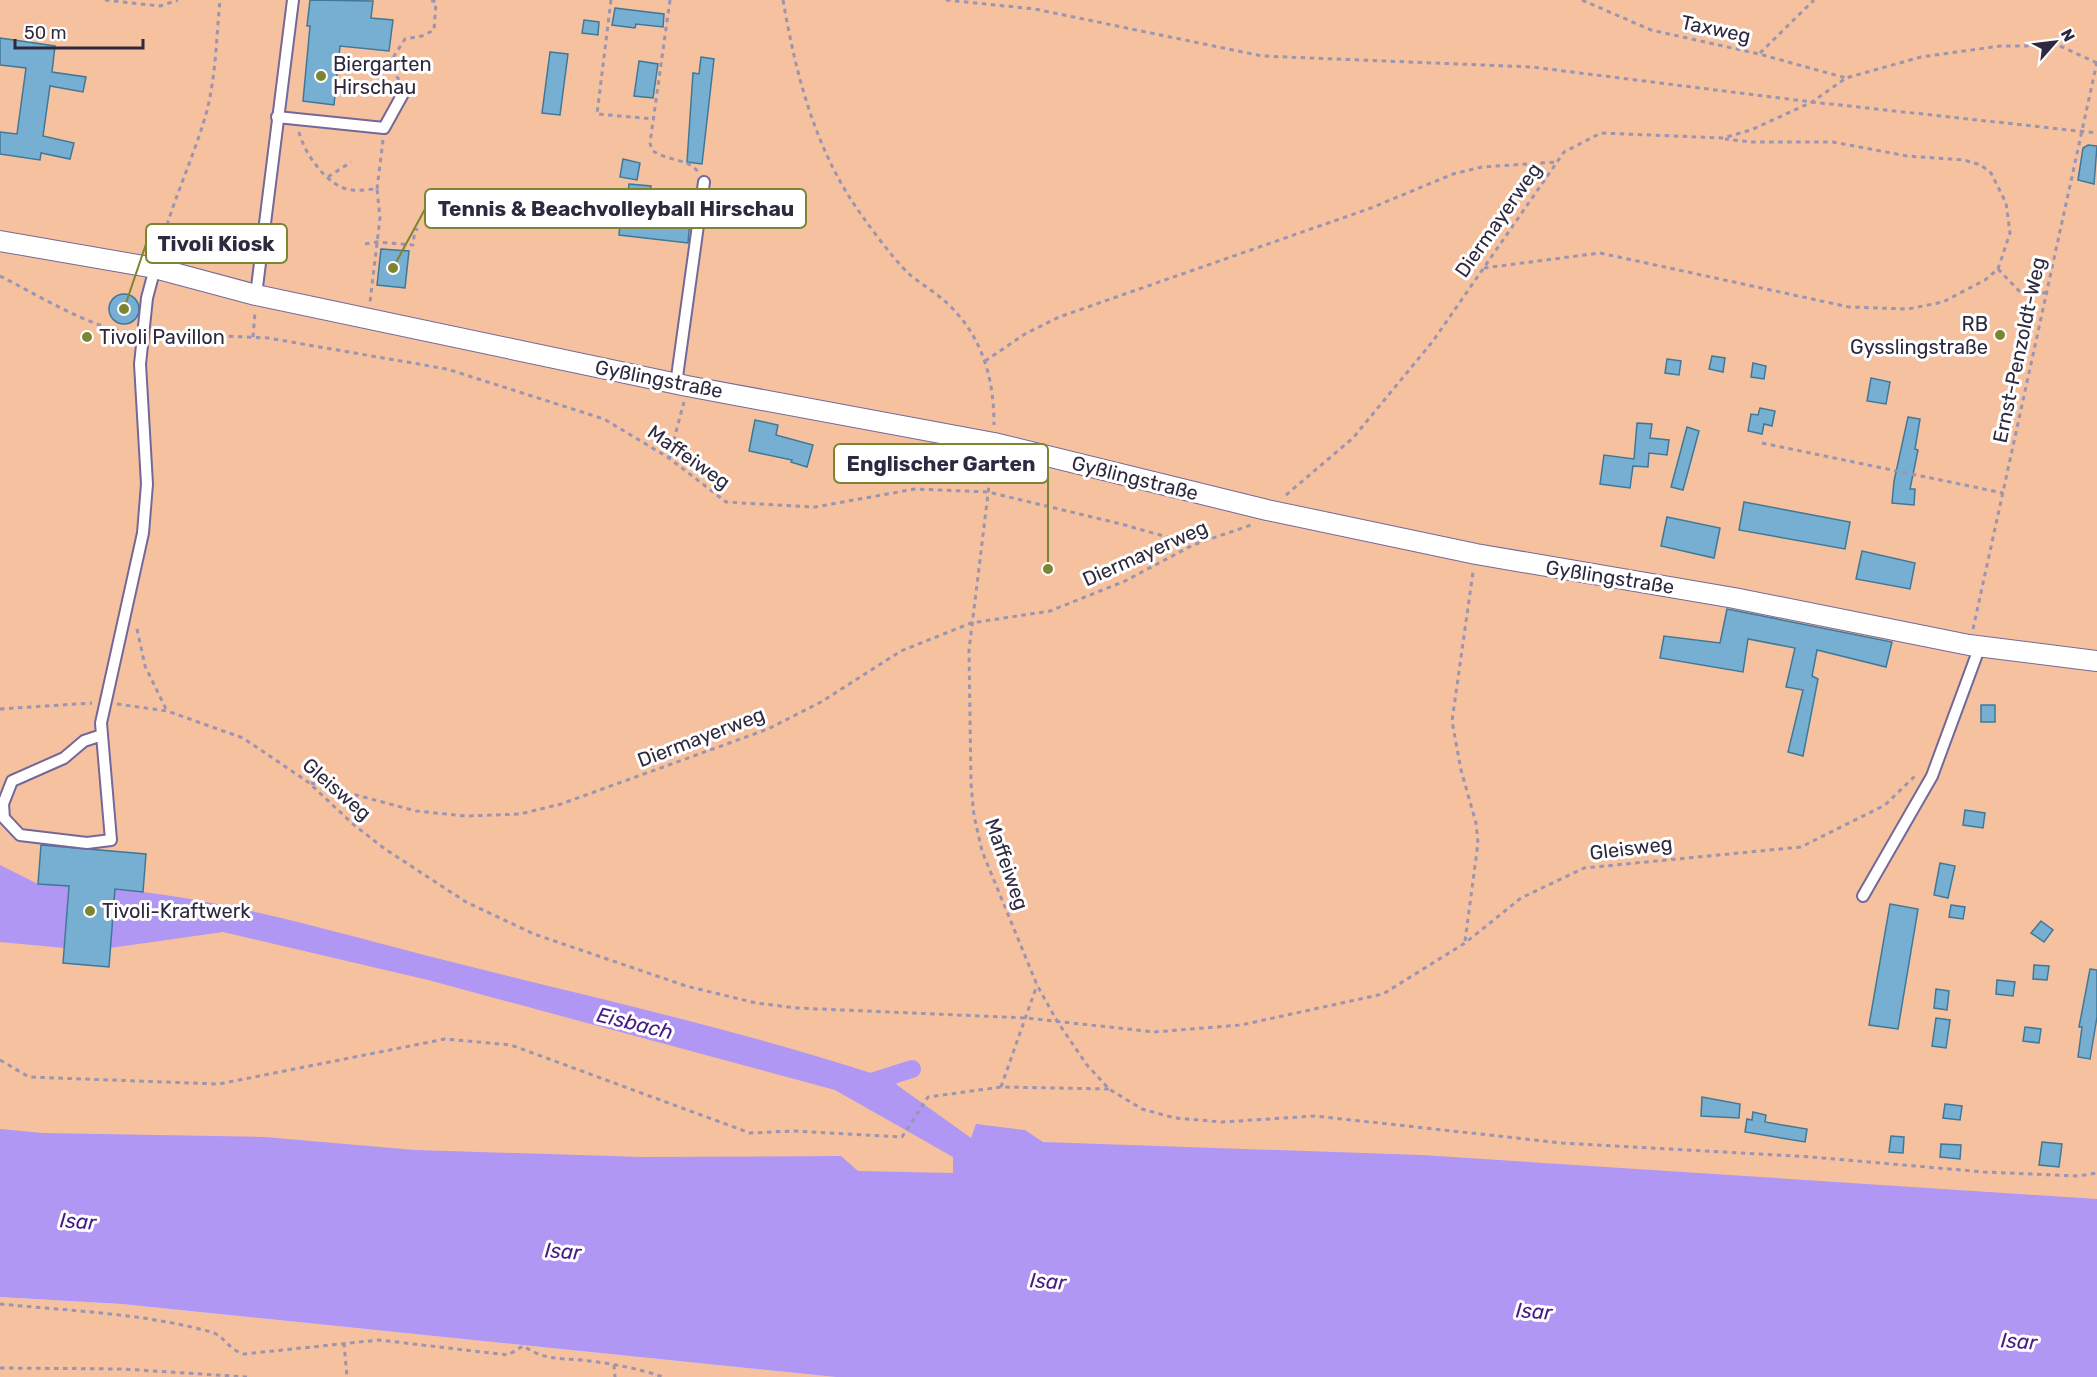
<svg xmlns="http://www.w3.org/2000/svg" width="2097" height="1377" viewBox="0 0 2097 1377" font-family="Rubik,sans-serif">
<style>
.green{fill:#f6c19e}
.water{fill:#af97f3}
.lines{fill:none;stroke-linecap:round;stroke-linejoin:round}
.canal{stroke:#af97f3;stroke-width:18}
.building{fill:#76afd1;stroke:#407898;stroke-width:1.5}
.lane-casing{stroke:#746899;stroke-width:14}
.street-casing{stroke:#746899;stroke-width:22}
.path{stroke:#9b95b1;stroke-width:3;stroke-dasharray:4.5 4.5;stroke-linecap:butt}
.lane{stroke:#fff;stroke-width:10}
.street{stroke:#fff;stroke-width:20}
.poi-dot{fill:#7c8531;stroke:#fff;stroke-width:2}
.labels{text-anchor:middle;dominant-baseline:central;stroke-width:6;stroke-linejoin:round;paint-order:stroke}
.street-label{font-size:20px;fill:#2f293f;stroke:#fff}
.poi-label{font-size:20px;fill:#2f293f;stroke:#fff;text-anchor:start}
.water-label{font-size:21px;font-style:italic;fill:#461b85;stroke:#fff}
.leader{fill:none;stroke:#7c8531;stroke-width:2}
.callout-dot{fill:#7c8531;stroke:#fff;stroke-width:2}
.callout{fill:#fff;stroke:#7c8531;stroke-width:2}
.callout-label{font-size:21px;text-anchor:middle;font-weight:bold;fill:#2f293f}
</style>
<rect width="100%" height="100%" fill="#e2dbfc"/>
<!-- green -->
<g class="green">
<polygon points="0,0 2097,0 2097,1212 953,1181 0,1137"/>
<polygon points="0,1297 122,1304 836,1377 0,1377"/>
</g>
<!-- water -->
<g class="water">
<polygon points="0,865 38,884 69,886 64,948 0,942"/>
<path d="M115,889C227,899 336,933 444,960C587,996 731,1028 871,1073L891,1070L897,1085L971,1138L976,1124L1025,1130L1043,1142L1421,1155L2097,1199V1377H836L122,1304L0,1297V1129L43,1133L264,1137L415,1150L642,1157L841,1156L858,1171L953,1173V1157L835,1090L428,980L223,932L110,948Z"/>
</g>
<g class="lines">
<!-- canal -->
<polyline class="canal" points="871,1082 912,1069"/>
</g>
<!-- building -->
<g class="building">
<polygon points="310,0 373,1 371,18 393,20 389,51 340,46 334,105 303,101 310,26 307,26"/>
<polygon points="615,8 664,14 663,27 636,24 635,28 612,25"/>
<polygon points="584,20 599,22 598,35 582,33"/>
<polygon points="0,38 55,46 52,72 86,77 83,92 50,86 43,136 74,143 70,159 41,153 40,160 0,154 0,132 17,134 26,68 0,65"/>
<polygon points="550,52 568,54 560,115 542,113"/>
<polygon points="701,57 714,59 702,164 687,162 693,73 699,74"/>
<polygon points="639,61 658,64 653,98 634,96"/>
<polygon points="2088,145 2097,146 2094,184 2078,180 2083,148"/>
<polygon points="623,159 640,163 637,180 620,177"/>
<polygon points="629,184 651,186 648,216 690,220 688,243 619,235 621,210 626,210"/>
<polygon points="381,249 409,251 405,288 377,285"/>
<circle cx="124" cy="309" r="15"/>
<polygon points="1712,356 1725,358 1723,372 1709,369"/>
<polygon points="1667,359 1681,361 1679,375 1665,373"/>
<polygon points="1753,363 1766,366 1764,379 1751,377"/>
<polygon points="1871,378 1890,382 1886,404 1867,401"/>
<polygon points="1760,408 1775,411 1772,426 1764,424 1762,434 1748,431 1751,414 1758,415"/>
<polygon points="1908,417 1920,419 1915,449 1918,450 1910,489 1915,489 1914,505 1892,503 1894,481"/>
<polygon points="755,420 778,425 776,435 813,445 807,467 791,462 792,460 749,451"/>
<polygon points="1637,423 1652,424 1650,438 1669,440 1667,455 1649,453 1648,467 1633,466 1630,488 1600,484 1604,455 1634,459"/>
<polygon points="1687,427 1699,431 1683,490 1671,487"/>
<polygon points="1744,502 1850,522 1845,549 1739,530"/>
<polygon points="1667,517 1720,528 1714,558 1661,546"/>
<polygon points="1862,551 1915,563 1910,589 1856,579"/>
<polygon points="1727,609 1892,642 1886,667 1817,650 1812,676 1818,679 1803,756 1788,752 1803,690 1786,687 1795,648 1748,639 1743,672 1660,658 1664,636 1720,643"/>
<rect x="1981" y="705" width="14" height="17"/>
<polygon points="1965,810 1985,813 1983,828 1963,825"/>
<polygon points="41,845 146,854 143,892 115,889 109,967 63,963 69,886 38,884"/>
<polygon points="1940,863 1955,866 1948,898 1934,895"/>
<polygon points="1890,904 1918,909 1898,1029 1869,1025"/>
<polygon points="1951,905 1965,907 1963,919 1949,917"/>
<polygon points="2041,921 2053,930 2044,942 2031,933"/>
<polygon points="2034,965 2049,966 2047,980 2033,979"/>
<polygon points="2090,969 2097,970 2097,1017 2090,1059 2078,1057 2082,1027 2079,1027"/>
<polygon points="1997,980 2015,982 2013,996 1996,994"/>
<polygon points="1936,989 1949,991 1947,1010 1934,1008"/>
<polygon points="1936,1018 1950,1020 1946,1048 1932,1046"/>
<polygon points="2025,1027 2041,1029 2039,1043 2023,1041"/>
<polygon points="1702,1097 1740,1104 1739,1118 1701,1116"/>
<polygon points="1945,1104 1962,1106 1960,1120 1943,1118"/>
<polygon points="1753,1112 1766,1115 1765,1122 1807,1129 1805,1142 1745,1132 1747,1119 1752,1120"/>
<polygon points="1891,1136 1904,1137 1903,1153 1889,1152"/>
<polygon points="2042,1142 2062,1144 2059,1167 2039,1165"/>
<polygon points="1941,1144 1961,1145 1960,1159 1940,1157"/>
</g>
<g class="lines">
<!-- lane casing -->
<g class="lane-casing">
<g id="lane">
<polyline points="277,117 384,128 405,90"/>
<polyline points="256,295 293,0"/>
<polyline points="676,384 704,182"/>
<polyline points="102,735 84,741 64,758 12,781 3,804 4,818 20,835 87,843 111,840 101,723 143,533 147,484 140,364 147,298 155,268"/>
<polyline points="1863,896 1932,776 1980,646"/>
</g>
</g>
<!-- street casing -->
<g class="street-casing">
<polyline id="street" points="0,241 155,268 256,295 687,386 994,443 1267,510 1476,554 1734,598 1969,645 2097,661"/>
</g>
<!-- path -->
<g class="path">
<polyline points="105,0 160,6 178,0"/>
<polyline points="611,0 597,114 654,119"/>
<path d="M670,0L650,143L652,150C665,161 689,158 698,172"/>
<path d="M783,0C795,69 812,138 850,198C862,217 893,259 909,274C922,285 937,293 949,305C983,338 994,379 994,425"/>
<polyline points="946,0 1035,9 1262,56 1532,67 1812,102 2097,133"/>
<polyline points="1582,0 1651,30 1759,54 1846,78"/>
<polyline points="1760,53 1814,0"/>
<polyline points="399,80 389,64 405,39 422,36 434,30 436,2 430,0"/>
<path d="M299,132C304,153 328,188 352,190C360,191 369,189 377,189L380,218L370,302"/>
<polyline points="328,177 351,162"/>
<polyline points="377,189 383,140"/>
<polyline points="365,244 377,242 413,245 415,229 419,230"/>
<path d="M160,251C170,207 190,166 203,124C216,85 216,40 220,0"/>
<polyline points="1484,268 1600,253 1849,307 1908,309 1943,302 1985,280 1998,269 2010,233 2006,203 1991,173 1981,165 1964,160 1907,156 1833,142 1751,142 1725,139"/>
<polyline points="1998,269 2020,292 2047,293"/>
<path d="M0,276C34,293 94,330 130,332"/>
<polyline points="157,333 268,338 447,369 604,419 669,458 726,502 815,507 915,489 988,492 1121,524 1192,544"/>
<polyline points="253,337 255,312"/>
<polyline points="985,361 1025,334 1059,317 1371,208 1453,174 1482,167 1557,162"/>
<polyline points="1762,443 2003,493"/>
<polyline points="669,458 684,402"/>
<polyline points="992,461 969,650 971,784 974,816 982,851 1037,985 1057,1021 1087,1065 1109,1089 1142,1109 1175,1118 1222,1122 1315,1116 1562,1143 1811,1157 1984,1172 2078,1176 2097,1173"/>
<polyline points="1286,495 1353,438 1433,341 1564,152 1601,133 1723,138 1751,130 1812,102 1846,78 1921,57 2000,46 2060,46 2097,63"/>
<polyline points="137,629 145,666 167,711"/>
<polyline points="1973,629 2097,62"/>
<polyline points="117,704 167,711 243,738 308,782 354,825 385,849 466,902 534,934 686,986 756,1003 797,1008 1027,1018 1154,1032 1241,1025 1383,994 1465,943 1521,898 1584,868 1801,847 1885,805 1915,776"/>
<polyline points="0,709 92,703"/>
<polyline points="311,783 416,811 466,816 520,814 561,804 768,729 821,702 901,651 971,623 1050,611 1125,581 1193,545 1251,525"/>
<polyline points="1465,941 1478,843 1476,823 1461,770 1452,721 1473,572"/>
<polyline points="0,1060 29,1077 219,1084 445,1039 511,1045 750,1133 794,1131 902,1137 928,1097 1001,1087 1109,1089"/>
<polyline points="1001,1087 1037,985"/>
<path d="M0,1304C70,1311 143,1313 211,1332C224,1335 228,1350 244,1354L379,1340L508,1355L523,1346C546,1360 556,1358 581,1360C609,1363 637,1368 663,1377"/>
<polyline points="344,1343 347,1377"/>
<polyline points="614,1365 615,1377"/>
<polyline points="0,1368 123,1369 247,1377"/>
</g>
<!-- lane -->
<use href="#lane" class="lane"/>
<!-- street -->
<use href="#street" class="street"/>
</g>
<!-- markers -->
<g class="poi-dot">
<circle cx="321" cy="76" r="6"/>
<circle cx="2000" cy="335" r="6"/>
<circle cx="87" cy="337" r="6"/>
<circle cx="90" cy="911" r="6"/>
</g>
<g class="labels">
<!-- street labels -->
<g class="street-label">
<text transform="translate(1716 29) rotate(12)">Taxweg</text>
<text transform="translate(1498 220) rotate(-55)">Diermayerweg</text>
<text transform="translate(2019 350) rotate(-78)">Ernst-Penzoldt-Weg</text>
<text transform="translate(659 379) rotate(11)">Gyßlingstraße</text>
<text transform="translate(689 457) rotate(35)">Maffeiweg</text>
<text transform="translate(1135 478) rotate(14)">Gyßlingstraße</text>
<text transform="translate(1145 553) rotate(-24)">Diermayerweg</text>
<text transform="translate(1610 577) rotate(9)">Gyßlingstraße</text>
<text transform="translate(701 737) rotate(-21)">Diermayerweg</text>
<text transform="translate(337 789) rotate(41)">Gleisweg</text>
<text transform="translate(1631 848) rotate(-7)">Gleisweg</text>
<text transform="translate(1007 864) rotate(71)">Maffeiweg</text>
</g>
<!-- poi labels -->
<g class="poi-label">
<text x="333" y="64">Biergarten<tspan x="333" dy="23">Hirschau</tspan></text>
<text x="1988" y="324" text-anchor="end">RB<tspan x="1988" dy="23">Gysslingstraße</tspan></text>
<text x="99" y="337">Tivoli Pavillon</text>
<text x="102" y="911">Tivoli-Kraftwerk</text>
</g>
<!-- water labels -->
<g class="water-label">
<text transform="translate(635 1023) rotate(14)">Eisbach</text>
<text transform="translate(78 1221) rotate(4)">Isar</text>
<text transform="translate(563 1251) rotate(4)">Isar</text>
<text transform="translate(1048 1281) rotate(4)">Isar</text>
<text transform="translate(1534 1311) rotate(4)">Isar</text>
<text transform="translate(2019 1341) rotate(4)">Isar</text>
</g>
</g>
<!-- callouts -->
<path class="leader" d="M393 268L425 209M124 309L146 244M1048 569L1048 464"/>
<g class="callout-dot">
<circle cx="393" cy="268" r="6"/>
<circle cx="124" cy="309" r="6"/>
<circle cx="1048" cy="569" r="6"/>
</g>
<g class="callout">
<rect x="425" y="189" width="381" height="39" rx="6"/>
<rect x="146" y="224" width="141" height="39" rx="6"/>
<rect x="834" y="444" width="214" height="39" rx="6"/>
</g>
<g class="callout-label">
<text x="616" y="216">Tennis &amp; Beachvolleyball Hirschau</text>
<text x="216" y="251">Tivoli Kiosk</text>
<text x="941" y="471">Englischer Garten</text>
</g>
<!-- north arrow -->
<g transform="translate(2055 42) rotate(62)" stroke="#ffffff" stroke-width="4.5" paint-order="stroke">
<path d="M0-4.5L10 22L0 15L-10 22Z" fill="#2f293f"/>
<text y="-9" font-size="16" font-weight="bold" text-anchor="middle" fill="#2f293f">N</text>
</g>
<!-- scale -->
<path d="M15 39v9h128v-9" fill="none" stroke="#2f293f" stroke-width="3"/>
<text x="24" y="39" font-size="18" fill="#2f293f" stroke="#ffffff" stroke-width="4.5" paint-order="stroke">50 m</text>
</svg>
